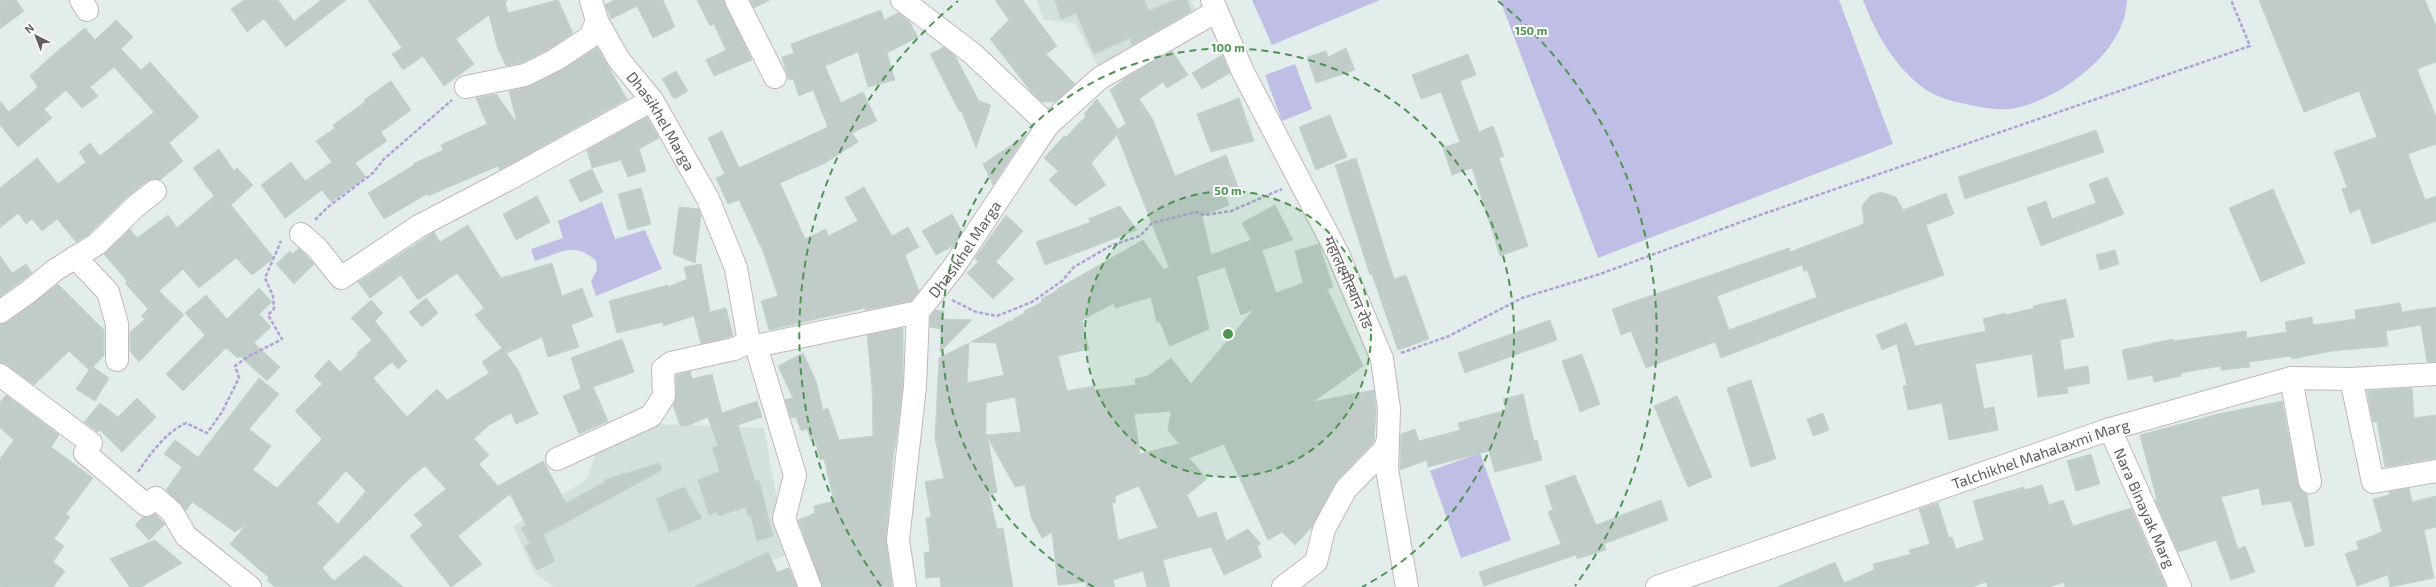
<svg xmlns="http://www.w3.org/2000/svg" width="2436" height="587" viewBox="0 0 2436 587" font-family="'Exo 2','Noto Sans Devanagari',sans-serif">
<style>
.education{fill:#d4e0de}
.green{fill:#bfbfe6}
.building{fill:#c1ccc9;stroke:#c1d3ce;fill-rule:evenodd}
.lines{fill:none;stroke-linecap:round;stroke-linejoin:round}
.minor-casing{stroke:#c0b8bb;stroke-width:24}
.path{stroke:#b0a2d9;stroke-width:2.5;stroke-dasharray:4 2;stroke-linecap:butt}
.minor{stroke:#fff;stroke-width:22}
.ring{fill:none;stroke:#4d9551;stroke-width:2;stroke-dasharray:7 5}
.labels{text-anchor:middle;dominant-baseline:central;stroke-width:4;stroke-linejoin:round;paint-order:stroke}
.street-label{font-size:15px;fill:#645b5f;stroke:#fff}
.centre{fill:#4d9551;stroke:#fff;stroke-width:2}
.ring-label{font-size:12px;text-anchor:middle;font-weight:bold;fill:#4d9551;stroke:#fff;stroke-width:4;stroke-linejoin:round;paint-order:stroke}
</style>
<rect width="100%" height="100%" fill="#e3eeec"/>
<!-- education -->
<g class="education">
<polygon points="1037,0 1191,0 1199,18 1100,70 1075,23 1044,20"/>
<polygon points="655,424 764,428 787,555 763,563 722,587 554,587 534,572 513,526 587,479 596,453"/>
</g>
<!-- green -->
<g class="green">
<polygon points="1252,0 1380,0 1272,45"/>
<polygon points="1500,0 1839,0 1893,144 1598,258"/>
<path d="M1863,0H2127C2126,7 2126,15 2123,21C2110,61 2059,97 2020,107C2004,112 1982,108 1966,104C1954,102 1937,97 1926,90C1895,67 1877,36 1863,0Z"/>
<polygon points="1295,64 1312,109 1282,121 1265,75"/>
<path d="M602,202L615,239L645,230L662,269L596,296L591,281L597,270L596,261C575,241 560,253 535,261L531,249L563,238L558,221Z"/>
<polygon points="1480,453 1511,540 1461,558 1430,471"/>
</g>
<!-- building -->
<g class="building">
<polygon points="0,0 16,0 24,11 0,29"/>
<polygon points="244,0 278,0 294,21 321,0 346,0 286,47 264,19 247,32 231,9"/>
<polygon points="368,0 508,0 505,2 508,13 558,0 573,33 549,49 521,63 506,66 497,46 489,15 456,39 474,64 444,86 423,56 403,70 392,54 402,48"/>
<polygon points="614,0 663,0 675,27 653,38 637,6 611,19 605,5"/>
<polygon points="697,0 724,0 752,60 714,76 706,60 726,50 714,24 710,26"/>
<polygon points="750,0 770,0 754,8"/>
<polygon points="995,0 1023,0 1057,46 1046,54 1075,84 1055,102 1042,102 1032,93 990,39 1009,20"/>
<polygon points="1055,0 1144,0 1149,11 1175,0 1187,0 1191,11 1132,45 1130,38 1094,54 1076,13 1061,19"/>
<polygon points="2259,0 2425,0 2436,26 2436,62 2417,69 2436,117 2436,144 2408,154 2425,200 2436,196 2436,221 2372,244 2360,209 2350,213 2342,189 2347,187 2334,152 2377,137 2359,91 2304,112"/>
<polygon points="881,10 884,20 898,13 909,21 918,37 887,53 895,80 868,87 858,52 825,66 841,103 863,92 877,121 852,133 858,142 825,163 780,183 805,239 826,229 828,236 858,221 845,198 864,187 892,236 908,227 919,247 905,255 919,291 911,301 865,310 865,308 769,330 761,301 778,296 763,251 739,200 728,204 716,178 725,174 708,138 722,131 739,168 828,127 813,90 799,96 793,79 789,80 782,57 794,53 791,44"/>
<polygon points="116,20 133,37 121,49 141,70 150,62 199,117 169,143 183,161 160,180 147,181 127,197 89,234 76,242 57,219 42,231 32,219 26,224 18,213 0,228 0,188 37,158 58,184 86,162 79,152 90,143 100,156 154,112 114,67 90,87 98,96 82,108 66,90 44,109 52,118 18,147 0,125 0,101 9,112 38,87 30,76 55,53 85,28 95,40"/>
<polygon points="597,47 627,99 500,170 498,166 428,196 427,194 384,219 368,193 414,165 413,164 443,150 441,145 487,124 476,98 496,94 517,123 509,91 531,86 562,70"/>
<polygon points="944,47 955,56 979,101 991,105 976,148 962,112 959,111 930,54"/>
<polygon points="1346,48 1355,70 1316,83 1307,57 1326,51 1328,57"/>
<path d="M1172,51L1188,75L1167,88L1163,82L1139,99L1152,118L1175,176L1226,155L1238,187L1224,192L1229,205L1202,216L1211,255L1251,240L1242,223L1275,205L1293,240L1262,250L1276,293L1303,283L1295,251L1319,244L1333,287L1327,289L1363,366L1313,402L1374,390L1376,410L1374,442L1337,480L1312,527L1295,545L1282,532L1268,540L1224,444L1189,458L1207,479L1187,495L1198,518L1216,512L1226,541L1248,529L1261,544L1257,546L1262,557L1224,575L1211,547L1163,560L1170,587H1147L1143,571L1113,580L1115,587H1087L1086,582L1058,585L1052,532L1042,538L1031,517L1025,485L1015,487L988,438L997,492L989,495L997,529L1003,528L1013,587H941L940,577L926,578L924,553L930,552L926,518L931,517L925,482L944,478L935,439L939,358L969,343L967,383L1004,375L996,343L971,342L1010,321H1015L1013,319L1025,313L1024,311L1042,302L1041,299L1058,290L1057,289L1143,240L1164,270L1169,267L1117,135L1091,163L1106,185L1075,206L1049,180L1058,171L1044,158L1064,136L1066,137L1086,116L1084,114L1097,99L1118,129L1126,124L1110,90L1128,76ZM1225,267L1241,315L1254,309L1191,384L1171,358L1148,376L1135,379L1136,385L1095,390L1094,386L1067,391L1058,356L1089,349L1082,320L1114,303L1115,308L1151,297L1157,322H1160L1170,346L1209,329L1197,276ZM1015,397L1021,432L986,435V403ZM1171,411L1168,430L1179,444L1140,454L1134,414ZM1139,486L1158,528L1118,540L1112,503L1116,502L1115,496Z"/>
<polygon points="1468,54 1476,75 1460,81 1479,132 1493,126 1504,156 1499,158 1528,246 1500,256 1472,168 1452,175 1443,148 1460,142 1441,92 1421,99 1412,75"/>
<polygon points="1222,55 1230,73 1202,89 1192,73"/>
<polygon points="676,71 688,91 674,99 662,79"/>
<polygon points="391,81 411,110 381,132 387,141 355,163 366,177 331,202 322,190 285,218 261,185 291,162 305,181 332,162 316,141 335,128 333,125 365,102 364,100"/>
<polygon points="1239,98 1254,141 1211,152 1197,114"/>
<polygon points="1330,115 1347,157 1316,170 1299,127"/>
<polygon points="647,117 659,138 639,149 646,171 628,177 621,160 592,168 587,150"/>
<polygon points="2096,130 2104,152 1965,199 1958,177"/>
<polygon points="1026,135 993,185 983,164"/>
<polygon points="219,149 234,171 237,168 253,185 231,205 274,258 252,275 236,258 199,288 183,269 159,291 184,315 139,362 130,351 130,332 145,319 141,316 148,309 125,283 127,281 104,254 130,229 137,238 168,215 177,228 214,196 193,168"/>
<polygon points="1356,158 1394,279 1406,275 1429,339 1398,350 1372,274 1370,275 1335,165"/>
<polygon points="592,169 603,192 580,202 569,180"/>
<polygon points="2107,177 2124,214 2041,246 2027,208 2046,201 2052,219 2096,203 2089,184"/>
<polygon points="641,188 651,224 628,230 618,194"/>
<polygon points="2273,189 2305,263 2261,282 2229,208"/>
<path d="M1881,192L1896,197L1903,210L1946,193L1954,214L1926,225L1944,275L1845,310L1721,358L1715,342L1646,368L1631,331L1621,335L1612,309L1789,248L1790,252L1864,224L1862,206L1870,196ZM1802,265L1804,271L1807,270L1817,297L1729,330L1717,296Z"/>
<polygon points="537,196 550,222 516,240 503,214"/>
<polygon points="1120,206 1137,230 1045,265 1036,242 1091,222 1088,219"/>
<polygon points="679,207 699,209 701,216 695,263 673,254"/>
<polygon points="952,214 962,232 953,246 936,255 922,231"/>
<polygon points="1006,215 1023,231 996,262 1014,279 993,299 967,273 978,262 975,258"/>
<path d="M468,225L501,278L552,263L562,296L582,288L593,316L571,325L579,347L548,357L542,337L507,353L504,350L518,370L538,414L516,424L511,413L489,425L474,439L489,455L479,464L498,486L543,461L566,503L605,482L604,480L659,463L662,470L543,535L555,561L537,570L525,546L530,544L521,528L526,525L510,494L458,536L482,564L451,587L410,536L423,525L414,515L446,489L425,466L410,478L322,568L334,581L365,555L403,587H275L267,580L269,578L230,544L246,525L235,532L192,502L186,511L166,490L182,467L164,454L175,440L198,457L259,378L279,394L249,429L271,446L253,470L277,488L322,439L295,411L322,384L314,376L329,360L340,372L358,355L357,353L372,340L351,318L371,300L383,313L375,321L407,361L398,369L392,362L373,378L407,417L437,389L447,400L489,373L482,362L502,348L475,315L484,308L457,273L418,300L401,275L370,298L358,282L434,232L440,242ZM346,471L366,491L338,524L317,503Z"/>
<polygon points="299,248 314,264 294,284 276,264 290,251 292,254"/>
<polygon points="2115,250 2119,264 2100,270 2096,255"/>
<polygon points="0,256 12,273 26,264 32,273 0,297"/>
<polygon points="701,264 710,312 726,308 733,336 701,344 694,316 663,326 663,322 617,333 609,301 668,285 668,287 687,279 684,267"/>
<polygon points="58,284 104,330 104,355 93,367 109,378 95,401 76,389 89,370 69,351 34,385 7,365 0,363 0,324 7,322"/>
<polygon points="259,288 272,302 259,314 271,327 254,343 280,367 267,381 240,356 238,358 226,348 183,391 166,374 205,335 185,313 206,295 227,319"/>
<polygon points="426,298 438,313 422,327 409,312"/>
<polygon points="2066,299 2074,337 2060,340 2064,370 2088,366 2090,383 2067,387 2068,393 2038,397 2032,354 1975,364 1984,409 1994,407 1998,430 1949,440 1942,403 1908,410 1903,386 1907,385 1897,344 1882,350 1876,335 1906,323 1915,346 1986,331 1983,319 2005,313 2006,315 2034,308 2033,306"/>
<polygon points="2400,303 2402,312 2436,307 2436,362 2427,362 2421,325 2386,331 2388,346 2332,351 2292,359 2291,356 2249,362 2250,367 2221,370 2221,366 2181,373 2181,376 2154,382 2152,375 2128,380 2122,350 2173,339 2174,341 2246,331 2247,338 2287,332 2285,322 2312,317 2313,325 2356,319 2355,310"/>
<polygon points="935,310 944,311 943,319 972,320 940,352 941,329 930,327 930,317"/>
<polygon points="1550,320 1557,340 1465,373 1458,353"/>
<polygon points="903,328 903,385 895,449 894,449 886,539 892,587 822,587 798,520 815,513 814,506 834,501 824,459 820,460 815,439 811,441 807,429 801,431 796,417 791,418 785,400 793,398 778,366 803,353 816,381 823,410 828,408 839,440 873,436 872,386 867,335"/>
<polygon points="622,339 634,372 593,387 608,421 579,434 563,396 581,389 571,358"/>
<polygon points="1582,354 1600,404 1580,412 1562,361"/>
<polygon points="690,371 692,379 712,374 722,413 757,401 762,417 738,425 755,481 759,480 773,536 757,541 751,516 748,516 746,507 718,516 717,512 709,515 698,480 720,471 712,447 718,446 708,417 687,426 680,426 673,405 676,396 676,375"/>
<polygon points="1751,380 1776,459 1751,467 1727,388"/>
<polygon points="2412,388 2414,418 2436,415 2436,458 2385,467 2377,422 2373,422 2367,391"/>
<polygon points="1523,394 1534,441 1537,440 1542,460 1495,472 1489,451 1428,467 1427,460 1400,470 1401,434 1415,429 1419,441 1460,430 1458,423 1506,410 1503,399"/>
<polygon points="6,395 59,435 51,447 93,478 66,514 70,517 54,539 64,546 53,562 65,571 53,587 0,587 0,459 14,440 0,428 0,402"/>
<polygon points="1677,396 1712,477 1688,487 1654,406"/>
<polygon points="137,398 156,417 122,452 100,430 98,432 84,422 100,403 118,417"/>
<polygon points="2282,401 2298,484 2301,490 2307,494 2314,545 2305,547 2291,501 2262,505 2259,488 2221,497 2238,549 2245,546 2255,572 2231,580 2216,540 2178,552 2155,500 2157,500 2140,435 2218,414"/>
<polygon points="1823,413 1829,430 1813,436 1807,419"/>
<polygon points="2091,454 2100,484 2076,491 2067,461"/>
<polygon points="1575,475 1596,525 1661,500 1668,520 1604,544 1606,550 1577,559 1576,555 1484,586 1479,572 1561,544 1548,512 1553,510 1545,486"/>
<polygon points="2042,485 2049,505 2063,500 2073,526 2131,508 2166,587 2065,587 2064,582 2049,587 1988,587 1986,582 1972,587 1777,587 1835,562 1844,583 1874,570 1873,564 1911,554 1909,550 1930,544 1919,509 1938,503 1949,538 1952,537 1956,549 1984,540 1973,501 2024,487 2025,490"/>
<polygon points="684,487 702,518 669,532 656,499"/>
<polygon points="2409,488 2412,502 2436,496 2436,527 2424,530 2434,578 2390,587 2388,575 2357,586 2345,554 2359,549 2356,542 2382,532 2373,499 2389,495 2389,492"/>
<polygon points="155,514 165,524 149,540 135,525 143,517"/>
<polygon points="155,540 182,563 141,587 130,587 110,559"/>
<polygon points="768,552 777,572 789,568 797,587 694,587"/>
</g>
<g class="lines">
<!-- minor casing -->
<g class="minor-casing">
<g id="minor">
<polyline points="81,0 87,10"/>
<path id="s1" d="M591,0L597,21L619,60L652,100L708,199L736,268L749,342L756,346L795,475L784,519L810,587"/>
<polyline points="736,0 775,77"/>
<polyline points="902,0 973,54 1048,125"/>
<polyline points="1212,0 1243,72 1338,254 1382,359 1389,409 1387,469 1407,587"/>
<polyline points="466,87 525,75 555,60 590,37 597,21"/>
<polyline points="301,234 317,248 341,278 419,226 507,180 652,100"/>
<polyline points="75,257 108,292 117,324 117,360"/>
<polyline points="0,312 27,293 55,270 97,244 136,206 155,191"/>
<polyline points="756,346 918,312"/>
<polyline points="0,375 91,443 85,453 146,505 156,498 172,512 186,536 250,587"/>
<polyline points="2291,378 2310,482"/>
<polyline points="2351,379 2373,482 2436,471"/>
<path id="s2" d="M2110,429L2180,587"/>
<polyline points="557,459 651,416 664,396 663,369 671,363 734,349 749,342"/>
<path id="s3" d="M905,587L898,540L915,386L918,312L953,268L1048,125L1100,78L1217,11"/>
<polyline points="1283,587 1316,562 1324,529 1346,489 1385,449 1388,439"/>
<path id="s4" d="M1657,587L2110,429L2291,378L2351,379L2436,374"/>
</g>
</g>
<!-- path -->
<g class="path">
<polyline points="315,220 328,207 373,173 384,159 452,100"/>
<polyline points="952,300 976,312 997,316 1032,302 1062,281 1074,267 1112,245 1140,236 1152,223 1196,212 1205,215 1231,211 1282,189"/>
<polyline points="1401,353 1449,336 1522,298 1600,274 1760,215 2250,46 2231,0"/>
<path d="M138,472C151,453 165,433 186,423L207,433L222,412L239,378L235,366C250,354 266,348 282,339L268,315L274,309L273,296L265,278L281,241"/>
</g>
<!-- minor -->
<use href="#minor" class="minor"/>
</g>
<!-- distance rings -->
<circle cx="1228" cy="334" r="143" fill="#4d9551" fill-opacity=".12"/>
<g class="ring">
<circle cx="1228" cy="334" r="143"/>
<path d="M1094 587A286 286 0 1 1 1362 587"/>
<path d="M881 586A429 429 0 0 1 958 1M1498 1A429 429 0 0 1 1575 586"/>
</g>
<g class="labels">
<!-- street labels -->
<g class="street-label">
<text stroke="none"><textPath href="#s1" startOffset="141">Dhasikhel Marga</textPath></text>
<text stroke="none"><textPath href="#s3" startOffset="355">Dhasikhel Marga</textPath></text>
<text transform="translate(1349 282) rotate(66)">महालक्ष्मीस्थान रोड</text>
<text stroke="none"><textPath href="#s4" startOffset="406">Talchikhel Mahalaxmi Marg</textPath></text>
<text stroke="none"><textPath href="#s2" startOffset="86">Nara Binayak Marg</textPath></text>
</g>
</g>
<circle cx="1228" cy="334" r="6" class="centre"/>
<g class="ring-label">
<text x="1531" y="35">150 m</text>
<text x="1228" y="52">100 m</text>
<text x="1228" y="195">50 m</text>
</g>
<!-- north arrow -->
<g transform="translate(36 36) rotate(318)" stroke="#ffffff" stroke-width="3" paint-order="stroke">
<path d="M0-3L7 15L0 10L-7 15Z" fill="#645b5f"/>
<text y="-6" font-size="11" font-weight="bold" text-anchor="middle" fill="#645b5f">N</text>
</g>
</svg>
